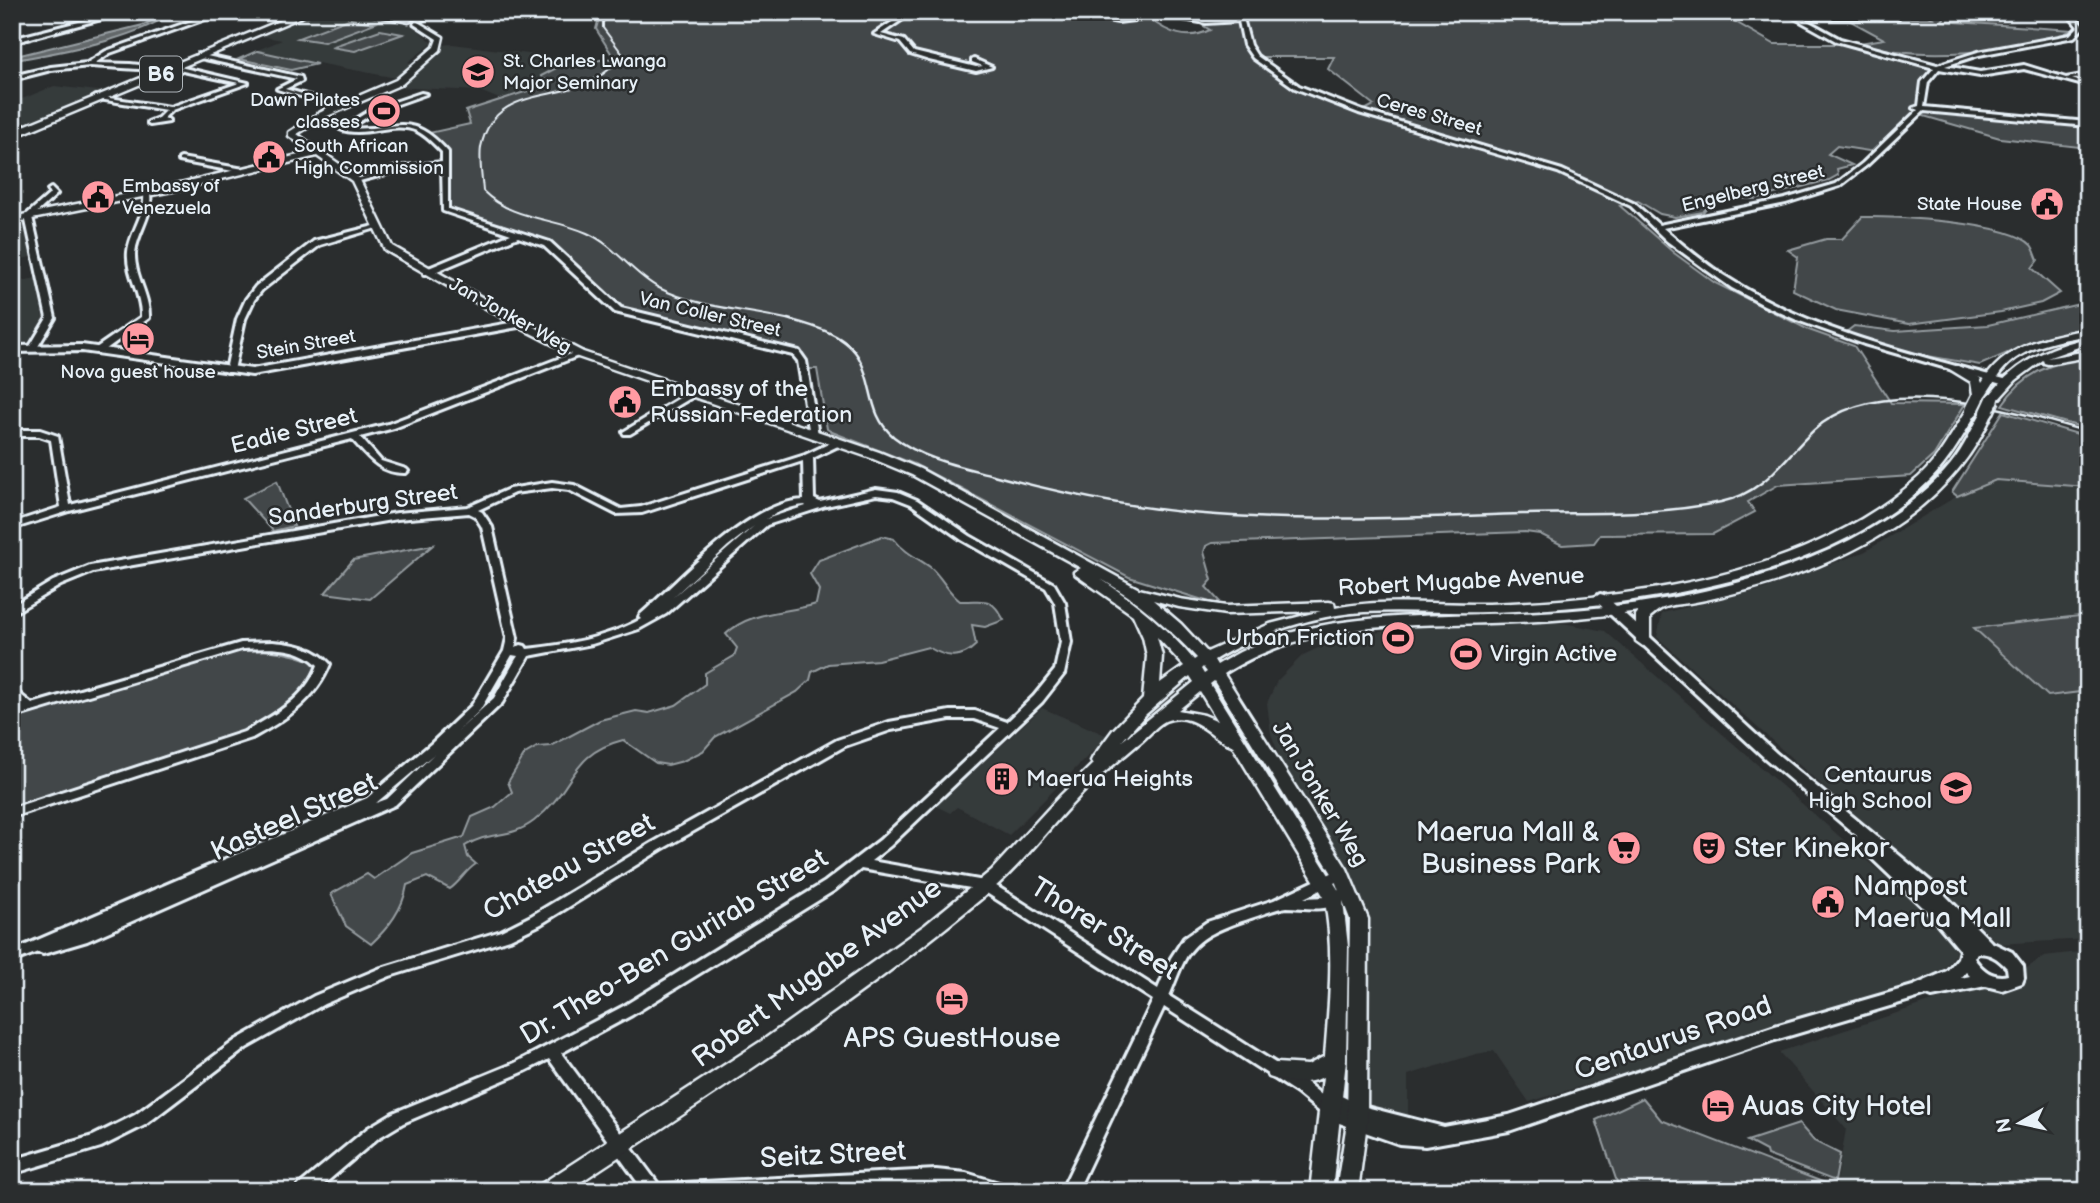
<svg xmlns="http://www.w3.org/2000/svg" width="2100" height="1203" viewBox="0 0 2100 1203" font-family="'Balsamiq Sans',sans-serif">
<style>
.built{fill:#363a3b}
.green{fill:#424648;stroke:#959ca0;stroke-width:2;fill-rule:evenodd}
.water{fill:#63686b;stroke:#989fa3;stroke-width:2}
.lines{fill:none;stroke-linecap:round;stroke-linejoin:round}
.minor-casing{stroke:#e8f1f8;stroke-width:6}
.tertiary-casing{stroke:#e8f1f8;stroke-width:6}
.secondary-casing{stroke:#e8f1f8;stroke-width:5}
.trunk-casing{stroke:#e8f1f8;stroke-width:5}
.minor{fill:#2a2d2e;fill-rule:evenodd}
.tertiary{fill:#2a2d2e;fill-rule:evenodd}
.secondary{fill:#2a2d2e;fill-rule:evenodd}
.trunk{fill:#2a2d2e;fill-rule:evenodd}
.rail-far1{stroke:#e8f1f8;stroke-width:2}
.rail{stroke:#e8f1f8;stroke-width:2.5}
.secondary-bridge-casing{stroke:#e8f1f8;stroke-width:17;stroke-linecap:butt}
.secondary-bridge{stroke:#2a2d2e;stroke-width:12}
.labels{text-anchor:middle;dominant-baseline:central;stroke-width:5;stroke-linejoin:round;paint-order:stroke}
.far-poi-label{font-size:19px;fill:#e8f1f8;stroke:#2a2d2e;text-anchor:start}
.far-street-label{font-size:19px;fill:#e8f1f8;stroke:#2a2d2e}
.shield{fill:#2a2d2e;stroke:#afb6bb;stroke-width:2}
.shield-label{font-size:21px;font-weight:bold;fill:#e8f1f8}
.poi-label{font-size:23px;fill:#e8f1f8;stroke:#2a2d2e;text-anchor:start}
.street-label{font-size:23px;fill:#e8f1f8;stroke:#2a2d2e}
.near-street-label{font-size:28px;fill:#e8f1f8;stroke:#2a2d2e}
.near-poi-label{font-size:28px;fill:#e8f1f8;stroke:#2a2d2e;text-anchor:start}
</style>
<rect width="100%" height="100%" fill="#2a2d2e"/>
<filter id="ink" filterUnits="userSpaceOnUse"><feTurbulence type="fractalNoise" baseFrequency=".0143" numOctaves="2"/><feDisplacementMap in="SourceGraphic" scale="14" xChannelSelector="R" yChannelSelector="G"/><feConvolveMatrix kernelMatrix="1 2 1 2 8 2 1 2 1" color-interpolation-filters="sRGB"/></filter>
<g filter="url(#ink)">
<!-- built -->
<g class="built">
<polygon points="315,12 344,12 412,25 433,43 408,62 416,64 440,45 453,44 567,59 576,63 545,73 542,79 550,81 537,88 499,99 480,91 390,87 401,79 255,51 282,40 260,36"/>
<polygon points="54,86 107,92 12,129 12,103"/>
<polygon points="12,222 24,222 31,257 12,261"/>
<polygon points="36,278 44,324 29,345 12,349 12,283"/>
<polygon points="1996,480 2088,487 2088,939 1998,944 1657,637 1662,613 1764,589 1864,552 1957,496"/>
<polygon points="1552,621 1605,631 1944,928 1956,953 1941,973 1847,1007 1529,1102 1494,1051 1476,1054 1408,1075 1408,1119 1374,1112 1366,1101 1365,927 1286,774 1271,734 1267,703 1277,681 1303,655 1342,637 1435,625"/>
<polygon points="1042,708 1108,736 1009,835 957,807 950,813 936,806"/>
<polygon points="2088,951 2088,1191 1845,1191 1836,1187 1846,1129 1779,1052 1975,987 1987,985 1998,988 2024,979 2024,970 2044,956"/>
</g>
<!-- green -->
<g class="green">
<path d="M583,12H1718L1774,44H1851L1937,67L1929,77L1915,113L1875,152L1837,146L1828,154L1852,165L1837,169L1838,175L1829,180L1755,199L1730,198L1708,206L1703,212L1675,217L1660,214L1638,201L1620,206L1674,253L1715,283L1809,330L1854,346L1891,403L1965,404L1934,455L1911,476L1778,485L1748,502L1755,512L1713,534L1600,535L1594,543L1562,545L1540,534L1525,532L1212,543L1206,546L1204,552L1212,580L1206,587L1219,601L1216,604L1129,577L914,464L832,432L827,429L817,369H803L796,353L618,310L547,245L445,210V152L429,133L470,124L466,111L537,88L549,81L542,79L541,76L560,66L614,58L596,29L600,14ZM1175,16L1197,22L1210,30C1187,41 1168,33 1150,19ZM1256,57H1334L1328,69L1374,105L1361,112L1292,85Z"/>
<path d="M1923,12H1948L1942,21L2073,30C2019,54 1915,61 1860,43L1884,39L1847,19L1933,18Z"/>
<polygon points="349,19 375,23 324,42 298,38"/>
<polygon points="380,30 403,34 355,51 331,47"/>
<polygon points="257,51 258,51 317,64 291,70 239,59"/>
<polygon points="1929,112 2088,126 2088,148 2000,138 1920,115"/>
<path d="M1862,217C1893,216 2010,222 2031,245C2034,248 2036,256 2038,260L2032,268L2060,293L2041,303L2001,312L1909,324L1836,310L1793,290L1798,257L1788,250L1826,239H1842Z"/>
<polygon points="2088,302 2088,327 2042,338 1980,365 1904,352 1845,333 1854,326 1895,331 1988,325"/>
<path d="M2088,358V429L2002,405C2023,373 2051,362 2088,358Z"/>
<polygon points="2003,412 2088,437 2088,487 1996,480 1957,496 1952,492"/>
<polygon points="277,481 294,526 273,531 243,498"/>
<path d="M882,536L894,539C905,553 916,557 930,567C941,576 948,592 960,601C983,602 990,594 1004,620L985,627L972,625L976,645C960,661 945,657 928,647L878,660L828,664L812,672L810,680L797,692L715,737L703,751L683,761L668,765L656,763L623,740C568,754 576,789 534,821C509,840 490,830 465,846L468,857L476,864C465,871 461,881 450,889L427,877L407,885C403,909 389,927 371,944L346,926L331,894L367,874L374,879L412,853L464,837L472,817L495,807L512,792L508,782L525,754L537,747L551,746L600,720L636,711L649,713L676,705L705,684V673L734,656L737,648L726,634C751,610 785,614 816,604L819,590L810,574L819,560Z"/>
<polygon points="433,545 370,599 325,593 353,560"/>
<polygon points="2088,615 2088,691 2048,696 1974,628"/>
<path d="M247,649C270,649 290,653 312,661L316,669L311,680L295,696L254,729L12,809V719L222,654Z"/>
<polygon points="1643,1098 1661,1120 1846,1191 1620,1191 1596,1120"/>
<polygon points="1799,1124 1814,1141 1840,1154 1835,1181 1767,1155 1766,1151 1747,1141"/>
</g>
<!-- water -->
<path class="water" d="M169,12H174C128,42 66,50 12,61V57L143,25Z"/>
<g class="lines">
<!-- minor casing -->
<g class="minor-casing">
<g id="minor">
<polygon points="16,12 24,12 12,16 12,13"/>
<polygon points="118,12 127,12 12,43 12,39"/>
<polygon points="217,12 225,12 110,53 95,63 130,64 169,68 172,70 171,71 90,66 51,70 12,80 12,76 51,67 87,63 106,51"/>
<polygon points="431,12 438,12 420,21 415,20"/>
<polygon points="907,12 913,12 881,34 904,40 914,52 976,67 983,66 972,62 972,60 974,59 992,67 976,71 929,60 910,54 900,42 874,34"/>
<path d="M1095,12H1100L1106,17L1118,18L1166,12L1206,19L1243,18L1250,45L1257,56L1299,86L1363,111L1562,170L1635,204L1659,225L1785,199L1836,184L1863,163L1918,110L1913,108L1919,106L1922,82L1934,68L1836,41L1784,12H1790L1797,16L1900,15L1898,18H1802L1840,39L1937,65L1978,52L2070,35L2078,27L2066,12H2071L2084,27L2074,37L1979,55L1945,66L1980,72L2024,65L2066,78L2088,74V78L2072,79L2087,84V86L2024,69L1980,76L1939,69L1928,82L1924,107L2088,122V126L1924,111L1867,165L1840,186L1786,203L1663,228C1686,248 1710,268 1736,283C1818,333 1916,355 2008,380V384L2005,385L1864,344L1797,320L1764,305L1732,288L1708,271L1667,241L1631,206L1558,172L1359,113L1295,88L1253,58L1244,45L1239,21L1206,23L1166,16L1118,22L1102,19Z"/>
<polygon points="1976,12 1991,14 1988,16"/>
<polygon points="198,54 301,77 302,81 285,89 337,104 324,116 320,116 320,114 330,105 277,89 297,79 196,57"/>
<polygon points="171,65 248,83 172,110 164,118 169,120 169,122 150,125 148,124 148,122 158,118 166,110 93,98 96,96 170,107 239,83 169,68 169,66"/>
<path d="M421,93L426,94L375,112L349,128C397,132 409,108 448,152V209L550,242L621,308L799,351L806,361L818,435L817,437L814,438L810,435L798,361L793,355L615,312L544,246L518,237L430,274H424V270L511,234L443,211L442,166L397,171L356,182L353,180L397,167L442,162V152C434,144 427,136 417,131C393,120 364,139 340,129L371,110Z"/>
<polygon points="181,158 244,169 247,171 244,173 179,161 179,159"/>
<polygon points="51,188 57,194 32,217 55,318 37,348 33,350 29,348 47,318 25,216 50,194 48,190"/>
<path d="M147,192L150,194C153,215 137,233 135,253C134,276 150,295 149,318L102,352H96V348L141,317C142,294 126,275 128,252C130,232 146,214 144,194Z"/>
<polygon points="374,226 380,227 320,245 262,290 254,300 245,319 234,370 233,372 227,372 226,370 237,319 246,299 256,286 314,241"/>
<path d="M576,352H582L583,354L394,428L360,437L381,461L406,469L408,471L406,473C380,474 368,457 352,439L69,511L12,529V523L61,507L51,440L39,436H12V430H40L58,436L70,505L388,424Z"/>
<polygon points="691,391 695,394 694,396 630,434 624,434 623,432"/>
<path d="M837,440L840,441L842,443L840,445L813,458L814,499L820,502L876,489L898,492L917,500L970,536L1054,584L1065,603L1071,642L1064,674L1042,702L890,846L871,861L990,882L1158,989L1171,958L1184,938L1207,922L1274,900L1336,871L1341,869L1346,871L1348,874L1346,877L1304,898L1326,897L1337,893L1342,894L1344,898C1332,914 1304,907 1287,907C1276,908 1262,915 1251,918C1225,927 1197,935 1184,961C1178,972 1174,985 1169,996L1307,1083L1335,1106L1338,1111L1335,1116L1330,1118L1325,1116L1297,1093L1164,1007L1077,1191H1061L1153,1000L982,890L861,869L835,890L632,1015L561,1053L659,1185L664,1184L936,1170L966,1173L1009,1186L1011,1191H978L966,1187L936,1184L810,1191H644L549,1059L525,1071L403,1123L378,1138L316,1191H296L298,1186L368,1128L393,1113L515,1063L622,1007L825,882L880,840L1000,728L974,719H950L891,730L845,746L662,849L541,924L510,939L390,976L324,1004L246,1048L145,1125L101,1147L12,1174V1160L93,1136L135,1115L236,1040L314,996L381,968L501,931L531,916L652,843L837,740L889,722L950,711H975L1007,722L1034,696L1055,670L1061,642L1055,603L1046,588L962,540L911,504L893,497L876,495L826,506L767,525L666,614L639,629L592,644L529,656L502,703L395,805L87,941L43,954L38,952L12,962V951L367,798L432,743L472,705L504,651L507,638L482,527L475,516L469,513L397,519L93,572L61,585L12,614V606L53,581L90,566L397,513L468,507L509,489L552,482L574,485L621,509L641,507L805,455ZM803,461L804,500C747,502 682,579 640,615L639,617L641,619C607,638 565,645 527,649L525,646L521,645L515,648L517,638L492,527L482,512L478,510L514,493L552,488L569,490L616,514L642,513ZM805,505L806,506L766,519C778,512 791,506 805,505ZM754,526L672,598L728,546ZM512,655L518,656L516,659L494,698L457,732L480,710ZM434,754L387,799L376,803Z"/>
<path d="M273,642C294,644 315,647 330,664C316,700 285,720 252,738L12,817V808L244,732C274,716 306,698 318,665C299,645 266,648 242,649L12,718V710L21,707L12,700V690L16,691L32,704L241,643Z"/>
</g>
</g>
<!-- tertiary casing -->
<g class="tertiary-casing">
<g id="tertiary">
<polygon points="521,321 524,322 524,326 252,375 82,351 12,352 12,346 82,345 252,369"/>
<path d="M1600,594L1604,595L1776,753L1935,885L1991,942L2012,952L2023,966L2024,978L2022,983L2002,990L1986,986L1932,997L1927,995L1775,1040L1509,1131L1425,1146L1399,1144L1325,1118L1322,1112L1327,1106L1324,1100L1327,1095L1333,1092L1362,1106L1444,1127L1509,1115L1775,1026L1913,986L1947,971L1958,958L1960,950L1927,911L1857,844L1855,840L1857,836L1766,759L1596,601L1594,598ZM1977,953C1990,953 1998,958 2007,968L2008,975C1993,979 1982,970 1974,958ZM1966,972L1970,976L1961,978Z"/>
</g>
</g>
<!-- secondary casing -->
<g class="secondary-casing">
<g id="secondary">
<polygon points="359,12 375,12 412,20 409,22"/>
<path d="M416,21L443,37L440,50L402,84L325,117L297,134L359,178L392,246L525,322L583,352L879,452L920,469L1139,589L1180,599L1226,606L1329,602L1334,603L1335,608C1385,598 1438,605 1489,604C1633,599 1808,577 1919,477C1940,458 1953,431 1968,408L1972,407L1978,410C1964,434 1950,460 1930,480C1827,582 1625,609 1486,612C1446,613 1405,610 1364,612C1314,615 1257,634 1214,660L1217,665C1297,614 1394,617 1484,614C1609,612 1737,597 1850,540C1887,520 1924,497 1951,464C1965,447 1972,428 1983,410L1987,409L1993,412C1951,511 1846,563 1747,590C1730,594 1712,599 1695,602C1685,604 1672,604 1663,608C1659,609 1654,614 1650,617V641L1648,644L1643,646L1636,641V615L1639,611C1589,618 1539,622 1489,623C1397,626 1304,622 1224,674L1347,869L1368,919L1367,1123L1358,1191H1336L1347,1123L1350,919L1343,901L1348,947L1346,1060L1332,1191H1310L1323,1077C1308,1085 1286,1083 1269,1077L1266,1071L1269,1065L1276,1063L1308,1065L1325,1056C1329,1004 1335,949 1324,897L1232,745C1212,740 1194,709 1165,721C1155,726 1146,739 1137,745C1115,764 1093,781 1074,802C1045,832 1020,867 987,894C856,1004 710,1096 567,1191H538L541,1184L763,1040L925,925L992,870L1061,795L1093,764L1091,761L1093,757L1113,730L1143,699L1147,656L1143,637L1133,615L1076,575L1074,572L1081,568L912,475L871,458L575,356L517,326L385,250L352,181L317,156L172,191L12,223V217L172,185L311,152L289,136V132L319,113L396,80L434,47L437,39L414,24ZM1101,579C1138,600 1168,627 1197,658L1194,660C1167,628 1136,603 1101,579ZM1153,600L1179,607L1226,614L1321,611L1270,624L1207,652L1181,624ZM1157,637L1184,666L1160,683L1162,656ZM1203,667L1207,672L1204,674L1201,669ZM1190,676L1194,682L1122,741L1146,714ZM1214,681L1333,875L1339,891L1210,684ZM1200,692L1218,721L1204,715L1178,710Z"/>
<path d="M2088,329V335C2057,341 2022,346 2001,372C1994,381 1989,391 1982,400H1974L1971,382L1948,368L1950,366H1958L1980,378L1982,383C2006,344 2046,337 2088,329Z"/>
<path d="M2083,339L2087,340V344L2047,358L2088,351V357L2048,364L2044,363L2043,360L2016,380L1997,401H1989L1987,399C2012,365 2043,349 2083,339Z"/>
</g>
</g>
<!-- trunk casing -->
<g class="trunk-casing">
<polygon id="trunk" points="301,12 313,12 12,138 12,131"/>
</g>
<!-- minor -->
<use href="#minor" class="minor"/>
<!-- tertiary -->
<use href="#tertiary" class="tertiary"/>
<!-- secondary -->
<use href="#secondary" class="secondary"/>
<!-- trunk -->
<use href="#trunk" class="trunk"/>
<!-- rail-far1 -->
<path class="rail-far1" d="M612,12L603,22V28L624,56C610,69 598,80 579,86C538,100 492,94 481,147C479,161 482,177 483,191C512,220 551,217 587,233C615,245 632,274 659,288C701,309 751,310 795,321"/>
<!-- rail -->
<path class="rail" d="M788,319C814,326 848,335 860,360C874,387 868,415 894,437C922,459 959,466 993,475C1066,495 1141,510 1217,515C1319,522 1420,517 1522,514C1588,512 1656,516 1721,502C1766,492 1783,459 1814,430C1879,370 2014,410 2088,432"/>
<!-- secondary-bridge casing -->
<g class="secondary-bridge-casing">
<g id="secondary-bridge">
<polyline points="1972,410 1978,398"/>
<polyline points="1987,412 1993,399"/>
</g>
</g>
<!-- secondary-bridge -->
<use href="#secondary-bridge" class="secondary-bridge"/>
</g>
</g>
<!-- icons -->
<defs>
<g id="university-disc" transform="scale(1.75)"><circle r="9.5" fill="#ff9aa2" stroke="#2a2d2e"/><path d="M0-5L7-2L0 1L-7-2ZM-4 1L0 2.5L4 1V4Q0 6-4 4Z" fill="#111"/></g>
<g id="stadium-disc" transform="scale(1.75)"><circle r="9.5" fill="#ff9aa2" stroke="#2a2d2e"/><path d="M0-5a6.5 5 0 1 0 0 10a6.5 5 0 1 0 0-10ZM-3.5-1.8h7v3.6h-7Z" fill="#111"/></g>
<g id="civic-disc" transform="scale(1.75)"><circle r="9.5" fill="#ff9aa2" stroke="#2a2d2e"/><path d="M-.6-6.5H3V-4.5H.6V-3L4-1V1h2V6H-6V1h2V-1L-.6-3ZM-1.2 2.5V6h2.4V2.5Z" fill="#111"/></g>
<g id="hotel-disc" transform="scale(1.75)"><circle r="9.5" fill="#ff9aa2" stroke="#2a2d2e"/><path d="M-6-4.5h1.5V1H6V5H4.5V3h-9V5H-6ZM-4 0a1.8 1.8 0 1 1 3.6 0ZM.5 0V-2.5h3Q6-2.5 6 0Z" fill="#111"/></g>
<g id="building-disc" transform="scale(1.75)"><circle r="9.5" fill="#ff9aa2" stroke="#2a2d2e"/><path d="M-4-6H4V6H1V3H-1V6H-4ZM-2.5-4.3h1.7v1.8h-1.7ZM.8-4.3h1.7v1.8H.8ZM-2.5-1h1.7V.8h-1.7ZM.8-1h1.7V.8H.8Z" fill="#111"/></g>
<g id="school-disc" transform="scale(1.75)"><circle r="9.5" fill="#ff9aa2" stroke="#2a2d2e"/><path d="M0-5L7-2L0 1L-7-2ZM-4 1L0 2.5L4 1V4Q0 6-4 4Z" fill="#111"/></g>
<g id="supermarket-disc" transform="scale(1.75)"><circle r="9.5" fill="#ff9aa2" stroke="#2a2d2e"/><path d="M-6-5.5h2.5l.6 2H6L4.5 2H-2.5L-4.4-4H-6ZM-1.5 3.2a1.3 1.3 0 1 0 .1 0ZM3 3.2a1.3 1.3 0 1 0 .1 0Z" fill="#111"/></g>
<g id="theatre-disc" transform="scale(1.75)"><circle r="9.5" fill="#ff9aa2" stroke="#2a2d2e"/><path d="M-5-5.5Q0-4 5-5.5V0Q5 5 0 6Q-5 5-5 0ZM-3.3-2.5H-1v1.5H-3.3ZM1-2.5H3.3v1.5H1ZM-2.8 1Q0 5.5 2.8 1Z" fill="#111"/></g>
</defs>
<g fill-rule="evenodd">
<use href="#university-disc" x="478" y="72"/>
<use href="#stadium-disc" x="384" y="111"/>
<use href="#civic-disc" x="269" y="157"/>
<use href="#civic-disc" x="98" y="197"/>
<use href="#civic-disc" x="2047" y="204"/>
<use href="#hotel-disc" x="138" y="339"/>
<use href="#civic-disc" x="625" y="402"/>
<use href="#stadium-disc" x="1398" y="638"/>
<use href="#stadium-disc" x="1466" y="654"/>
<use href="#building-disc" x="1002" y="779"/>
<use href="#school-disc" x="1956" y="788"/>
<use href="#supermarket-disc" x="1624" y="848"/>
<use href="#theatre-disc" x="1709" y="848"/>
<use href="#civic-disc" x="1828" y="902"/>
<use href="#hotel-disc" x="952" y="999"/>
<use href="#hotel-disc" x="1718" y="1106"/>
</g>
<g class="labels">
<!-- far-poi labels -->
<g class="far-poi-label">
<text x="503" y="61">St. Charles Lwanga<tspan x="503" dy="22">Major Seminary</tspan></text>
<text x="360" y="100" text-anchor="end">Dawn Pilates<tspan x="360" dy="22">classes</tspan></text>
<text x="294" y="146">South African<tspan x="294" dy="22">High Commission</tspan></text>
<text x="122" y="186">Embassy of<tspan x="122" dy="22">Venezuela</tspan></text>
<text x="2022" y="204" text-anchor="end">State House</text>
<text x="138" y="372" text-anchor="middle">Nova guest house</text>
</g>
<!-- far-street labels -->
<g class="far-street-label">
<text transform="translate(1429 115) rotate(16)">Ceres Street</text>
<text transform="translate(1753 189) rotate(-14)">Engelberg Street</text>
<text transform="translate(710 315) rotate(13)">Van Coller Street</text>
<text transform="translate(510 316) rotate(29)">Jan Jonker Weg</text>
<text transform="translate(306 345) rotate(-10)">Stein Street</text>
</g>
<!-- shield labels -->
<rect class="shield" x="140" y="56.5" width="42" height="35" rx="5"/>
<g class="shield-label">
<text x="161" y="74">B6</text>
</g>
<!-- poi labels -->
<g class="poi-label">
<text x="650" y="389">Embassy of the<tspan x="650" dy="26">Russian Federation</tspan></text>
<text x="1374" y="638" text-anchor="end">Urban Friction</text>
<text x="1490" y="654">Virgin Active</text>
<text x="1932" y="775" text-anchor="end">Centaurus<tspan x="1932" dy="26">High School</tspan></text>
<text x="1026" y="779">Maerua Heights</text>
</g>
<!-- street labels -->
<g class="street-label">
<text transform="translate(294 431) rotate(-14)">Eadie Street</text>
<text transform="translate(363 505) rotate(-8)">Sanderburg Street</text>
<text transform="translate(1461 582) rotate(-3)">Robert Mugabe Avenue</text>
<text transform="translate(1320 794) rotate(59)">Jan Jonker Weg</text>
</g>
<!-- near-street labels -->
<g class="near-street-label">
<text transform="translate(294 817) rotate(-24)">Kasteel Street</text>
<text transform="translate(569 867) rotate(-29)">Chateau Street</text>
<text transform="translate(1104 929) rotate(32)">Thorer Street</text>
<text transform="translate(674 947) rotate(-31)">Dr. Theo-Ben Gurirab Street</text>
<text transform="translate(817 973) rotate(-36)">Robert Mugabe Avenue</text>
<text transform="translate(1673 1038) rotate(-19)">Centaurus Road</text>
<text transform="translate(833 1155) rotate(-3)">Seitz Street</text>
</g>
<!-- near-poi labels -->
<g class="near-poi-label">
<text x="1600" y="832" text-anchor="end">Maerua Mall &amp;<tspan x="1600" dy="32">Business Park</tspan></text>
<text x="1734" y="848">Ster Kinekor</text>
<text x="1853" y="886">Nampost<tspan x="1853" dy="32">Maerua Mall</tspan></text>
<text x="952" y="1038" text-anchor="middle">APS GuestHouse</text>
<text x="1742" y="1106">Auas City Hotel</text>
</g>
</g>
<!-- margin -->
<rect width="2100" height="1203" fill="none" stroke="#2a2d2e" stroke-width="42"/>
<rect x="21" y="21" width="2058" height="1161" fill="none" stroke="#e8f1f8" stroke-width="2.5" filter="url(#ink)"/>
<!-- north arrow -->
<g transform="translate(2020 1123) rotate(261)" stroke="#2a2d2e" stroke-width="5" paint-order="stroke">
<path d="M0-5L12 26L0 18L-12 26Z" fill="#e8f1f8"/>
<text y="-10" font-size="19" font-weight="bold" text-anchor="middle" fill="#e8f1f8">N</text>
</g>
</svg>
